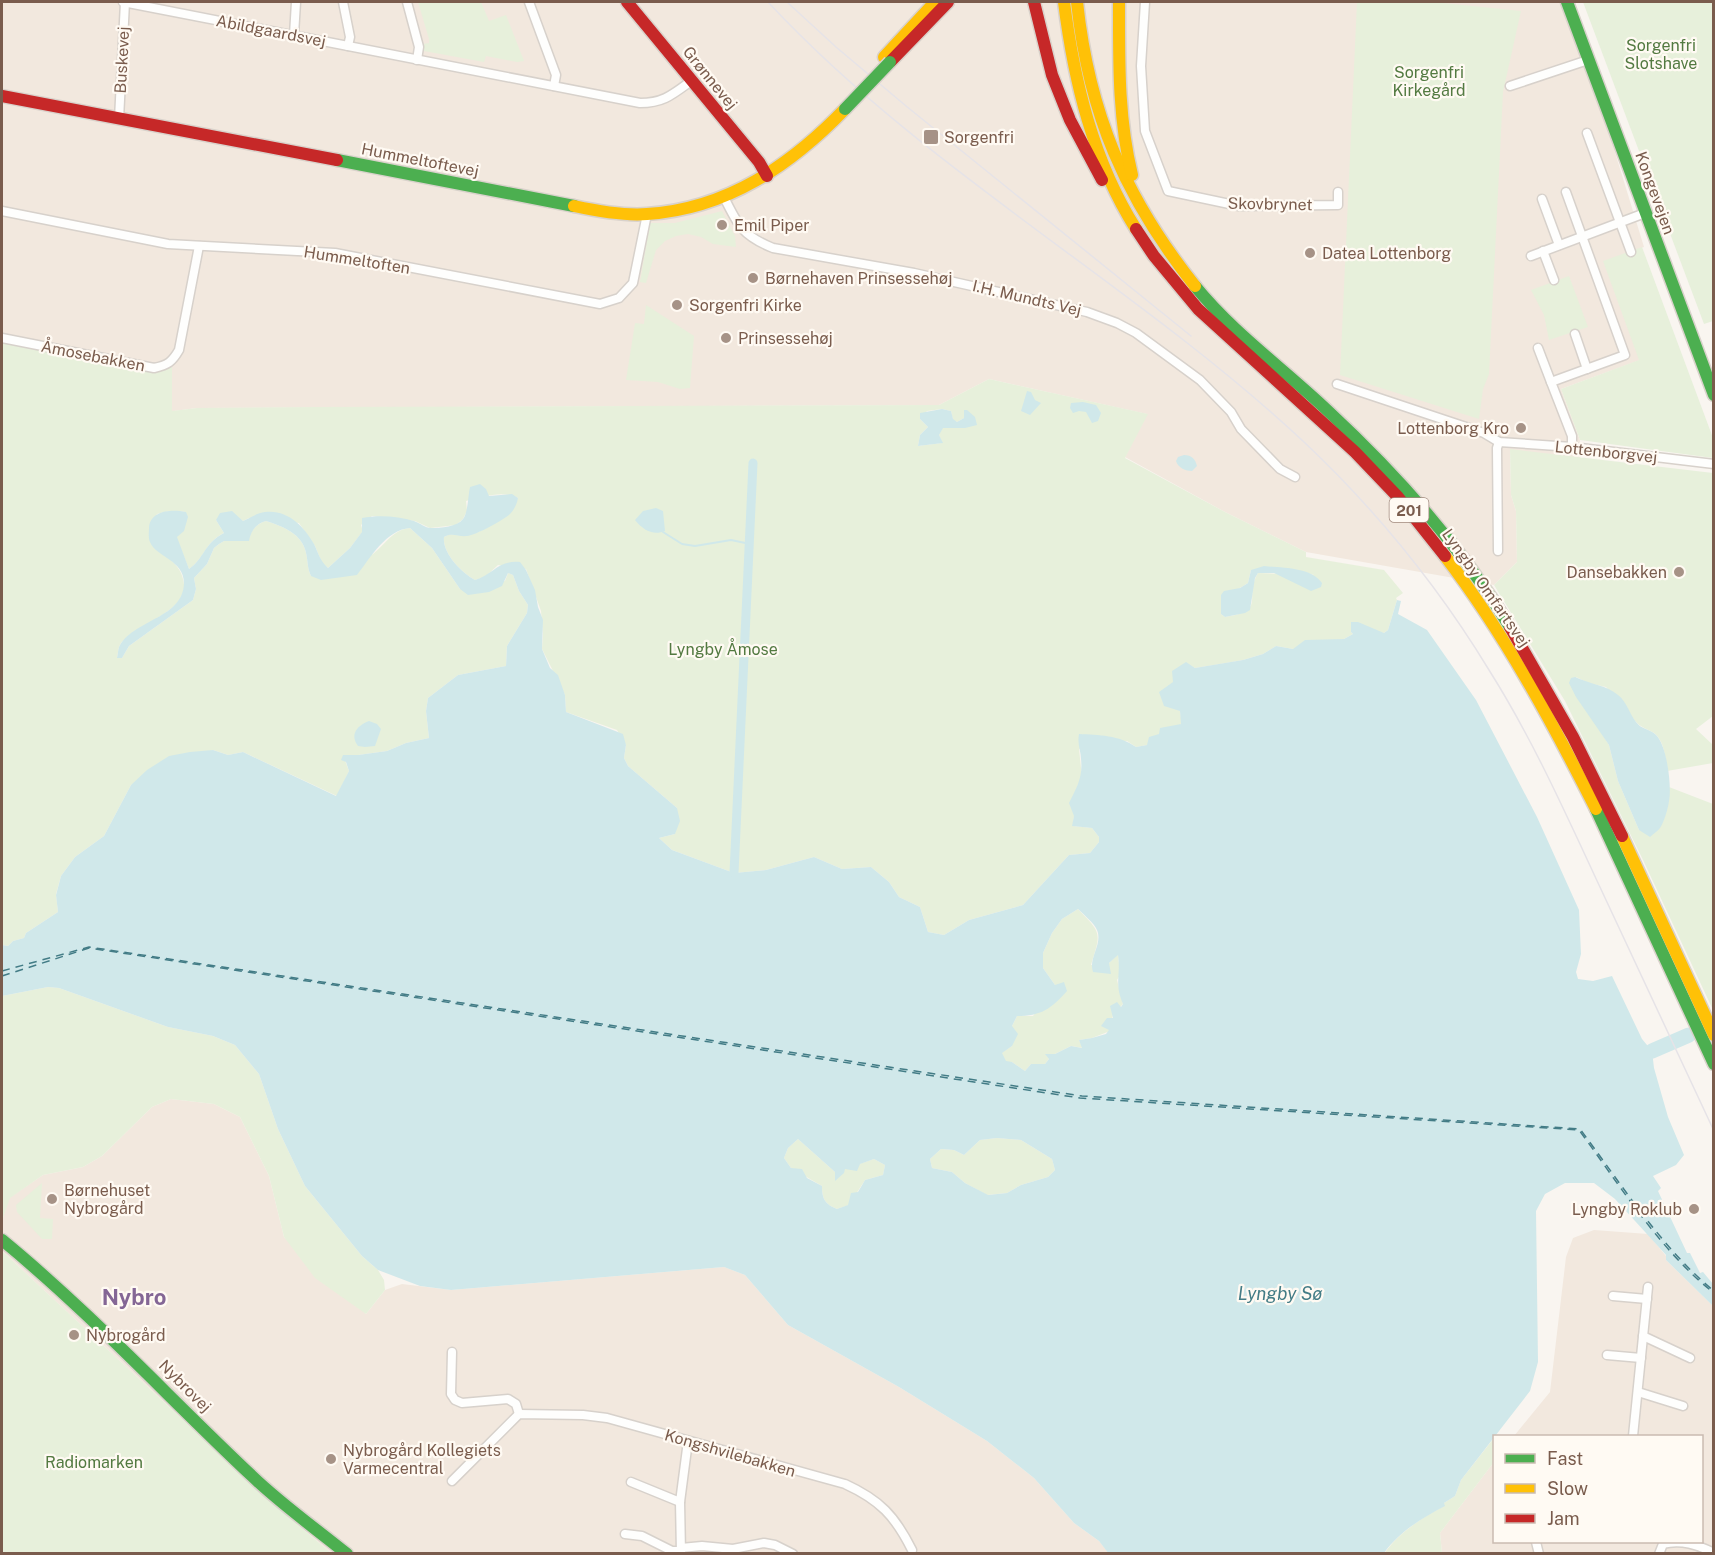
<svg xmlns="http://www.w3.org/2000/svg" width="1715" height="1555" viewBox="0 0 1715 1555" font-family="'Public Sans',sans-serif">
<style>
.residential{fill:#f2e8de}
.green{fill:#e7f0db;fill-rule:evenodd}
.water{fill:#d0e8ea;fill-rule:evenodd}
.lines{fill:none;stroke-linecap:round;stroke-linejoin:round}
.stream{stroke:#d0e8ea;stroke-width:2}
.canal{stroke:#d0e8ea;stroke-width:9}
.river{stroke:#d0e8ea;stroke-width:15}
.ferry{stroke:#437c86;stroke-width:1.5;stroke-dasharray:8 6;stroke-linecap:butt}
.street-casing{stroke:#d7d1cb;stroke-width:11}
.fast-casing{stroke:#d9d2cb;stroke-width:15}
.slow-casing{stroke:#d9d2cb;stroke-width:15}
.jam-casing{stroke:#d9d2cb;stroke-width:15}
.street{stroke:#fefefd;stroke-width:8}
.fast{stroke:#4caf50;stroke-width:12}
.slow{stroke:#ffc107;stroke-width:12}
.jam{stroke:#c62828;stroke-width:12}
.tram{stroke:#e6e3e7;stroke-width:1.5}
.fast-bridge-casing{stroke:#d9d2cb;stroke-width:15;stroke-linecap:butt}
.fast-bridge{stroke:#4caf50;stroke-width:12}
.poi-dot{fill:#a69286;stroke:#fffaf3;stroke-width:2}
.labels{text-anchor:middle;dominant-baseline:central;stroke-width:4.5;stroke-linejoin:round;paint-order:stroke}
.shield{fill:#fffaf3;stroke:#a28b7f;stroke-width:1.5}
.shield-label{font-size:15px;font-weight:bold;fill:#7a5c4d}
.street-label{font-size:16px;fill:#7a5c4d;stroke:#fffaf3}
.park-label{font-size:16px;fill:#537a41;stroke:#fffaf3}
.poi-label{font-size:16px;fill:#7a5c4d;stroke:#fffaf3;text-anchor:start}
.water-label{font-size:18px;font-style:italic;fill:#437c86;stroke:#fffaf3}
.district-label{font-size:22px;font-weight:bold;fill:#846695;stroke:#fffaf3}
</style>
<rect width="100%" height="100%" fill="#f9f5f0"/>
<!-- residential -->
<g class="residential">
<polygon points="2,2 1569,2 1644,247 1604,262 1640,360 1561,389 1580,440 1580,458 1510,450 1511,495 1516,511 1517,562 1494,585 1306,552 1225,512 1125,457 1147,414 989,379 939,405 197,408 2,433"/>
<polygon points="171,1099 214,1104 240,1117 269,1176 284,1237 366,1314 385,1290 402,1284 451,1290 724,1267 745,1275 788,1325 899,1387 987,1441 1034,1478 1074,1523 1099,1541 1109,1553 331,1553 269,1500 2,1251 2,1221 9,1198 43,1175 83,1167 102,1156 152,1107"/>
<polygon points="1594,1230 1648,1234 1666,1256 1666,1260 1713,1306 1713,1553 1442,1553 1440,1533 1494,1462 1494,1542 1702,1542 1702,1436 1514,1436 1550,1392 1566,1257 1573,1238"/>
</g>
<!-- green -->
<g class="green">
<polygon points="418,2 481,2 489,21 506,15 524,61 517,62 486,56 484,62 424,51 423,44 429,43 429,39"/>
<polygon points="1357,2 1442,2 1443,3 1521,11 1503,92 1489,374 1483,389 1479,419 1340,375"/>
<polygon points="1583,2 1713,2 1713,321 1704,324"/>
<polygon points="722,211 735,236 736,247 713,244 701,237 688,234 676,236 665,241 656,250 646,283 640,282 650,223 675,223"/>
<polygon points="1642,247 1713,438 1713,458 1580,440 1561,389 1639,360 1603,261"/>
<polygon points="1569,276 1588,327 1549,340 1544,315 1531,290"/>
<polygon points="646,305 694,336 690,388 680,389 658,382 626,380 635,323 644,324"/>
<path d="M2,341L160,370L172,366V411L197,408L316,407L939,405L989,379L1148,414L1125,458L1225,512L1306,552V557L1384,570L1403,593L1396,598L1397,600L1388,630L1384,633L1351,626V632L1353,634L1344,639L1326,641L1293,649L1276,646L1263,654L1243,660L1220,664L1195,668L1186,663L1180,667V711L1182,724L1159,734L1147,745L1136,747L1127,741L1079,749L1082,777L1077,787L1073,826L1092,828L1099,837V842L1090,853L1069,855L1023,905L969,920L944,935L928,932L920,907L899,897L889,882L871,867L842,869L814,857L766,870L734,873L672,850L659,838L675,834L677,808L628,766L624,758L626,745L617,730L566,712L565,695L542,649L543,634L541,611L526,569L498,565L485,577L475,580C462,573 442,553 444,537L450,534C477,541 505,519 518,498C503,490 482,497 466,501L467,511L463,519L456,525L430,528L415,521L372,516L361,525L363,531L350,548L328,568L322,563L315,546L299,523L249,518L243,521L237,517L216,520L224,533C205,542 205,558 189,569L176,537L185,512C175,510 167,511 157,514L149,530C155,539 160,549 168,557C174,563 181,569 183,579C193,612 134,623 120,645C118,648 118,654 117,658H122L129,646L193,600L196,589L194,578L207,564L214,548L219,544L224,541H248C251,530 256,524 266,521C282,526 303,534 306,553C308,561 307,568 311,576C325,571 362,561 373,554C386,544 392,530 410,528L432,548L460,589L505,581L508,573L513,575L519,591L528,605L527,613L507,646L506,666L458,675L428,698L426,711L429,738L406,743L387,751L358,755H343L349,771L337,796L243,752L228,755L213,750L131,785L104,836L75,857L61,876L56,894L58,912L26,933L24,938L13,941L8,946L2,945ZM942,409L951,411L953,420L957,422L964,418L965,428H942L939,435L942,443L918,446L920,435L928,427L920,419L927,411ZM1251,570L1301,571L1314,575L1258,573C1243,598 1268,610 1225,617L1221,614C1223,595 1234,592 1248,583Z"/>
<path d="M1510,449L1713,473V716L1696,729L1713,745V763L1667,771C1666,759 1664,740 1654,733C1648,729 1642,728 1637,723L1606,687L1588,683L1576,677L1596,724L1609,745L1618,781L1639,830L1669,801V787L1713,804V1010L1643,860L1565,701L1494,585L1517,562L1516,511L1511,495Z"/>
<path d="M1078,909C1102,934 1101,932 1091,965L1109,963L1118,954L1120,975L1117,980L1123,1004L1113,1014L1110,1031L1092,1038L1079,1040L1083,1048L1071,1046L1055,1054H1046L1049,1059L1045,1064H1031L1025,1071L1012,1062H1006L1001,1053L1012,1046V1026L1017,1016H1033L1055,985L1043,968V953L1052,933L1062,919Z"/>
<polygon points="48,987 59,988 168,1027 213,1036 235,1045 259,1074 278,1129 305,1186 362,1256 378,1270 384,1280 385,1290 366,1314 315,1278 284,1237 269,1176 240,1117 214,1104 171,1099 152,1107 102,1156 83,1167 43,1175 10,1198 2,1221 2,996"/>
<polygon points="997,1138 1021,1140 1052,1159 1055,1170 1048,1177 1021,1185 1007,1193 987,1195 965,1183 952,1172 932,1168 930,1159 941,1149 954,1150 964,1155 980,1140"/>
<path d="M798,1139L835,1172V1180L844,1169L874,1159L885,1165L883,1175L865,1180L849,1205L837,1209C825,1204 822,1199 822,1186L791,1168L784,1158L788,1148Z"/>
<polygon points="42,1183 40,1218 53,1219 52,1239 42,1239 17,1212 16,1205"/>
<polygon points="2,1251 269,1500 331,1553 2,1553"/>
<path d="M1494,1438V1462L1440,1533L1442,1553L1384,1554C1399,1532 1422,1518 1444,1506V1503L1455,1496L1461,1480Z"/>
</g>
<!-- water -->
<g class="water">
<polygon points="1027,391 1031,392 1035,400 1041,403 1030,415 1021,411"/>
<polygon points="1083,402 1096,405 1101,413 1098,421 1092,423 1086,412 1079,411 1073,413 1070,408 1071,403"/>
<polygon points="942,409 951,411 953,419 957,422 964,418 964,410 967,410 975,417 977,425 965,428 943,428 939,435 943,443 918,446 920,435 928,427 920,419 920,413"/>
<path d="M1184,455C1192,455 1195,459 1197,466L1192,471C1186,471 1178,468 1176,461L1178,457Z"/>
<path d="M480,484L486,489L489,496L512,494L518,498C517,504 514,510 510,514C502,521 476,535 467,536C458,537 452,532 444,537C442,553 462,573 475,580C494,574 498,560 520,562L526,570L535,590L538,607L543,620L542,649L550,668L558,675L565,695L566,712L623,734L626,745L624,758L628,766L677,808L680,821L675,834L659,838L672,850L734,873L766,870L814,857L842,869L871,867L889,882L899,897L920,907L928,932L944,935L969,920L1023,905L1069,855L1090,853L1099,842V837L1092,828L1072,826L1074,816L1069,803C1077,787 1083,777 1081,759C1081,751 1077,744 1079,734C1099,735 1119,735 1136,747L1147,745L1149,737L1159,734L1160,728L1181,724L1180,711L1164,706L1159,692L1173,682L1172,671L1186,662L1195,668L1243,660L1263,654L1276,646L1293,649L1305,640L1344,639L1353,634L1351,632V622H1358L1384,633L1388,630L1397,600L1401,601L1398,614L1427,630L1476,700L1537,817L1579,910L1581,954L1576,972L1578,979L1593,981L1612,976L1642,1039L1652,1051L1654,1068L1668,1117L1684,1155L1676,1165L1653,1176L1661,1188L1658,1191L1687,1253H1690L1700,1273L1703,1272L1713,1284V1306L1666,1260V1255L1615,1199L1594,1183H1565L1545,1194L1536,1211L1538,1362L1530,1391L1461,1480L1455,1496L1444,1503L1445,1506C1422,1518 1399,1532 1384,1553L1109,1554L1099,1541L1074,1523L1034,1478L987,1441L899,1387L788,1325L745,1275L724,1267L451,1290L420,1286L378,1270L362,1256L305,1186L278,1129L259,1074L235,1045L213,1036L168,1027L59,988L48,987L2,996V945L8,946L13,941L24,938L26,933L58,912L56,895L61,876L75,857L104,836L131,785L147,770L169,756L190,752L213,750L228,755L243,752L336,796L349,771L346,762L341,760L343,755H358L387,751L406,743L429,738L426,711L428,698L458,675L506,666L507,646L527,613L528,605L519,591L513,575L508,573L502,586L489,592L468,595L460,589L432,548L410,528C386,530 371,557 357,575L321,580L311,576C307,568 308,561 306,553C303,534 282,526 266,521C256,524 251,530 249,541H224L219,544L214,548L207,564L194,578L196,589L193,600L129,646L122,658H117C118,654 118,648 120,645C136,619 183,618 184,583C184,560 156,557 150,542C148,538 149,532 149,528C150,510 172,509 186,512L188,517L184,531L177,537L189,569C204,559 204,543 224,533L216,520L220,513L232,511L243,521C250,518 257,513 265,512C287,509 304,526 314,544C318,552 320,561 328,568L350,548L362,532V518C378,515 398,516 414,521C420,523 425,528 431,528C441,528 457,527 463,519C468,513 468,496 470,487ZM1078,909C1084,915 1094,923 1097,930C1103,944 1088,958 1093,972L1111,974L1109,963L1118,955C1121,976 1114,983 1123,1004L1121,1007L1117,1002L1110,1006L1113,1018H1107L1101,1026L1109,1030L1106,1034L1092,1038L1079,1040L1082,1048L1071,1046L1055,1054H1045L1049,1059L1045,1064H1031L1025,1071L1012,1062L1006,1061L1002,1053L1012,1046L1018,1034L1012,1026L1017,1016C1041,1016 1051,1009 1067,991L1064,982L1055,985L1043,968V953L1052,933L1062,919ZM997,1138L1021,1140L1052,1159L1055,1170L1048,1177L1021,1185L1007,1193L988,1195L965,1183L952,1172L932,1168L930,1159L941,1149L954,1150L964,1155L980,1140ZM798,1139L835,1172V1181L844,1173L845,1169L857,1171L860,1164L874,1159L885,1165L883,1175L865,1180L858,1192L851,1193L848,1205L837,1209C825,1204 822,1199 822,1186L807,1178L802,1169L791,1168L784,1158L788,1148Z"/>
<path d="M656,508L663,511L665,531C653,536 643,530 635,520L643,511Z"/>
<path d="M1264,566C1282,568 1311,567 1322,583L1321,587L1311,591L1274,573H1258L1255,578L1250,610L1245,613L1225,617L1221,614V595L1224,591L1240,588L1248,583L1251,570Z"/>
<path d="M1575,677C1589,684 1607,685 1618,695C1627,702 1629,713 1636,722C1641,729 1649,729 1655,734C1667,743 1672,788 1669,801C1668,809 1664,822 1660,828C1658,831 1653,834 1650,837L1639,830L1618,781L1609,745L1576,697L1569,683L1571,678Z"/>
<path d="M369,721L377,724L381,729L375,746L365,747L358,746C349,734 358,725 369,721Z"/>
</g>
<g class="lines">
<!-- stream -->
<polyline class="stream" points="663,532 682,544 695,546 731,540 750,544"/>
<!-- canal -->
<polyline class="canal" points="734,873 753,463"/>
<!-- river -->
<polyline class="river" points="1652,1051 1689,1035"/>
<!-- ferry -->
<g class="ferry">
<path d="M2,971L89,947L1082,1096L1580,1129C1620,1182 1662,1249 1714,1291"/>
<path d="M2,976L89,948L1080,1098L1579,1130C1619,1184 1661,1252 1714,1293"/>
</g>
<!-- street casing -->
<g class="street-casing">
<g id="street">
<path d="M123,2L640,103C663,103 672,95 691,81"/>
<polyline points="343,2 350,37 348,46"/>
<polyline points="407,2 419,47 417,60"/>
<polyline points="529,2 556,75 554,86"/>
<polyline points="1145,2 1141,66 1145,131 1168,191 1239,206 1338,205 1338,192"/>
<polyline points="294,35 296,2"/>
<polyline points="1510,86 1588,60"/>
<polyline points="119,119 125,2"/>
<polyline points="1587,133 1631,252"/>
<polyline points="1566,192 1625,355 1551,382 1572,436 1572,447"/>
<path d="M724,197C738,226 743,236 773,248L914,273L1087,312L1117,323L1136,333L1200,380L1231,412L1241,429L1280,469L1295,477"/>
<polyline points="1542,199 1559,245"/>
<polyline points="2,211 168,244 335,253 600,304 619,298 633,283 647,214"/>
<polyline points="1543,251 1554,280"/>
<polyline points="1531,256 1645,213"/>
<polyline points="1575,334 1587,369"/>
<path d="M2,338L154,368C168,365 172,362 179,350L199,246"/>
<polyline points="1538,348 1551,382"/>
<polyline points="1337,384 1484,433 1499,442 1572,447 1714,464"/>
<polyline points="1498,551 1497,448 1499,442"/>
<polyline points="1613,1296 1647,1299"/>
<polyline points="1643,1336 1690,1358"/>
<polyline points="452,1352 451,1394 455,1400 462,1403 508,1399 516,1404 519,1414"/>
<polyline points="1607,1355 1641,1358"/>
<polyline points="1638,1392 1683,1406"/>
<polyline points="1633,1436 1648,1287"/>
<path d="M452,1481L519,1414L583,1415L607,1418L845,1484C880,1500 895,1516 912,1550"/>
<polyline points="631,1482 680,1502"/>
<polyline points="625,1534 642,1536 672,1551 681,1551"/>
<polyline points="1536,1542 1539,1554"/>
<polyline points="681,1548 702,1546 733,1549 764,1543 775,1545 793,1554"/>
<polyline points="681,1553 680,1502 688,1441"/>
<path d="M1659,1554L1663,1544C1681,1539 1698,1545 1714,1553"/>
</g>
</g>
<!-- fast casing -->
<g class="fast-casing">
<g id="fast">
<polyline points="1567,2 1714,395"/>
<polyline points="337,160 574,206"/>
<path d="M1195,286C1233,333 1284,369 1328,411C1397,475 1461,547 1510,627"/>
<polyline points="1596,809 1714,1064"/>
<path d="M2,1240C91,1313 168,1397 252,1476C281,1504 315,1528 347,1554"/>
</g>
</g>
<!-- slow casing -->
<g class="slow-casing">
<g id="slow">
<path d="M1064,2C1074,81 1093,161 1136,229"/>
<path d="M1077,2C1089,114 1125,198 1195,286"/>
<path d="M1119,2C1119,61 1118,118 1132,175"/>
<polyline points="884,57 935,2"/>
<path d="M574,206C597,211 623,216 647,214C727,209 791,165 845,109"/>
<path d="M1445,556C1505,634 1552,722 1596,809"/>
<polyline points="1622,836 1714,1035"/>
</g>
</g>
<!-- jam casing -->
<g class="jam-casing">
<g id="jam">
<polyline points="627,2 759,162 767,176"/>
<polyline points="1034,2 1052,75 1070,120 1102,180"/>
<polyline points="890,62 948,2"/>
<polyline points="2,96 337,160"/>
<polyline points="1136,229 1154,256 1198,309 1355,452 1398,497 1445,556"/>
<polyline points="1510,627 1573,737 1622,836"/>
</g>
</g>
<!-- street -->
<use href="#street" class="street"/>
<!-- fast -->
<use href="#fast" class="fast"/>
<!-- slow -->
<use href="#slow" class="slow"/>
<!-- jam -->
<use href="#jam" class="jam"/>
<!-- tram -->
<g class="tram">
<path d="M768,2C926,172 1135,284 1304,442C1375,509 1438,586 1489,670C1532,738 1565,812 1599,885C1637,967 1675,1049 1714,1131"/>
<polyline points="787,2 836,47 906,106 1191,336"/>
</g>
<!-- fast-bridge casing -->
<g class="fast-bridge-casing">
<polyline id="fast-bridge" points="845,109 890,62"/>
</g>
<!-- fast-bridge -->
<use href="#fast-bridge" class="fast-bridge"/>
</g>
<!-- markers -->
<g class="poi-dot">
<rect x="923" y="129" width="16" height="16" rx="3"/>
<circle cx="722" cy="225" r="6"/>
<circle cx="1310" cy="253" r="6"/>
<circle cx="753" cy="278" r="6"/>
<circle cx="677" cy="305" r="6"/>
<circle cx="726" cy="338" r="6"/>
<circle cx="1521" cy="428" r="6"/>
<circle cx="1679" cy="572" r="6"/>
<circle cx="52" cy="1199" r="6"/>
<circle cx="1694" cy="1209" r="6"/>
<circle cx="74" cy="1335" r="6"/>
<circle cx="331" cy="1459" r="6"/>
</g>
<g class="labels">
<!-- shield labels -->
<rect class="shield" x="1389.5" y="498" width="39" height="24" rx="4.5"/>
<g class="shield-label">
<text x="1409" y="510">201</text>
</g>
<!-- street labels -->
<g class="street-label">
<text transform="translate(271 31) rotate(11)">Abildgaardsvej</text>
<text transform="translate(122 60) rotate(-87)">Buskevej</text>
<text transform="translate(710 78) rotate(51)">Grønnevej</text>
<text transform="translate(420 160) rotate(11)">Hummeltoftevej</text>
<text transform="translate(1655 193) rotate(70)">Kongevejen</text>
<text transform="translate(1270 204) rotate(1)">Skovbrynet</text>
<text transform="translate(357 260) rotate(9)">Hummeltoften</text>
<text transform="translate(1027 298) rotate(13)">I.H. Mundts Vej</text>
<text transform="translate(93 356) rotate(11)">Åmosebakken</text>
<text transform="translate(1606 452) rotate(6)">Lottenborgvej</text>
<text transform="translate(1486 588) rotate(55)">Lyngby Omfartsvej</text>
<text transform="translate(185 1386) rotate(45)">Nybrovej</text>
<text transform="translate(730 1453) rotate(16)">Kongshvilebakken</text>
</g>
<!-- park labels -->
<g class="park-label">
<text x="1661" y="45">Sorgenfri<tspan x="1661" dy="18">Slotshave</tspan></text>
<text x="1429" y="72">Sorgenfri<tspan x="1429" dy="18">Kirkegård</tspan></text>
<text x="723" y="649">Lyngby Åmose</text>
<text x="94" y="1462">Radiomarken</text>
</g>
<!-- poi labels -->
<g class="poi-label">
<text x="944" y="137">Sorgenfri</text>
<text x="734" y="225">Emil Piper</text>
<text x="1322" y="253">Datea Lottenborg</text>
<text x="765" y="278">Børnehaven Prinsessehøj</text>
<text x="689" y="305">Sorgenfri Kirke</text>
<text x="738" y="338">Prinsessehøj</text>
<text x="1509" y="428" text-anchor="end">Lottenborg Kro</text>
<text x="1667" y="572" text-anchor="end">Dansebakken</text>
<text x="64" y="1190">Børnehuset<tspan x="64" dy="18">Nybrogård</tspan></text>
<text x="1682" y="1209" text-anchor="end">Lyngby Roklub</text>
<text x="86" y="1335">Nybrogård</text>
<text x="343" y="1450">Nybrogård Kollegiets<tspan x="343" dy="18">Varmecentral</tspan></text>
</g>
<!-- water labels -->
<g class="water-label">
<text x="1280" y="1293">Lyngby Sø</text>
</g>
<!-- district labels -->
<g class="district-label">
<text x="134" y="1297">Nybro</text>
</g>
</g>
<!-- border -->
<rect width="1715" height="1555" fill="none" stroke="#7a5c4d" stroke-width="6"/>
<!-- legend -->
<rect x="1493" y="1435" width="210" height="108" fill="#fffaf3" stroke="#cabbb1" stroke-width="1.5"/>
<rect x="1505" y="1454" width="30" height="9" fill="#4caf50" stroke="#cabbb1" stroke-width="1.5"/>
<text x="1547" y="1465" font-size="18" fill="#7a5c4d">Fast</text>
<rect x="1505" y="1484" width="30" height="9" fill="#ffc107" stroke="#cabbb1" stroke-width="1.5"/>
<text x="1547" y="1495" font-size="18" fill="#7a5c4d">Slow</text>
<rect x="1505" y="1514" width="30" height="9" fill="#c62828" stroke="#cabbb1" stroke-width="1.5"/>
<text x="1547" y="1525" font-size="18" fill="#7a5c4d">Jam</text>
</svg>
